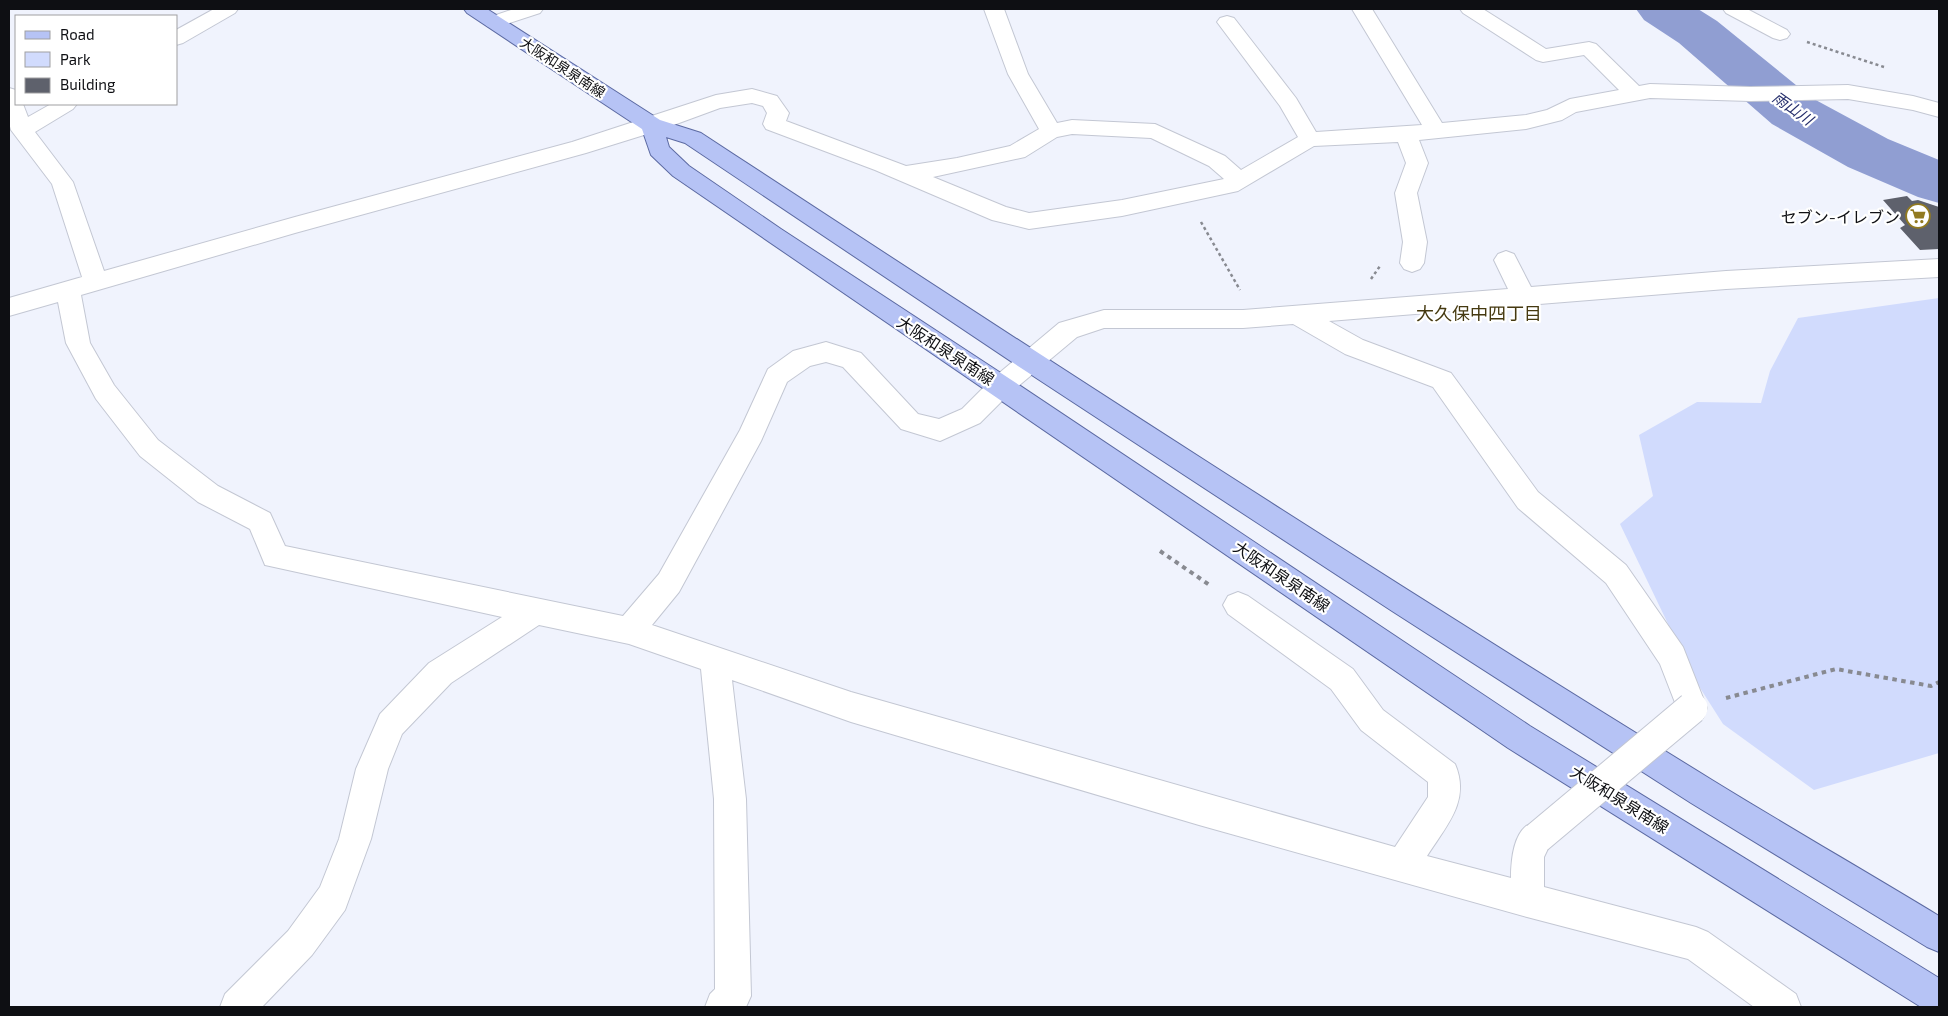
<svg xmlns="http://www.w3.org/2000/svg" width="1948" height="1016" viewBox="0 0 1948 1016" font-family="'Exo 2','Noto Sans JP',sans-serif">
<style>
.green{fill:#d1dbfd}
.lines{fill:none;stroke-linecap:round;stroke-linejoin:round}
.river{fill:#909ed2;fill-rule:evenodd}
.building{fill:#5e616c}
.minor-casing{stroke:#c3c7d3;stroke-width:2}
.major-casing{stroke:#5c6aa2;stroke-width:2}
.path-far1{stroke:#888a91;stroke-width:2.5;stroke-dasharray:3 3;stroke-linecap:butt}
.path{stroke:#888a91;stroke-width:4;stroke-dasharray:4.5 4.5;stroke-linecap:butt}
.minor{fill:#fff;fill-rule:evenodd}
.major{fill:#b6c3f5;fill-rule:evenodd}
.minor-bridge-casing{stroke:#c3c7d3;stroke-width:33;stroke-linecap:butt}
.minor-bridge{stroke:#fff;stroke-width:31}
.labels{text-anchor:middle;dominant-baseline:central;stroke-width:4.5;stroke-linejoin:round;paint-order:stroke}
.far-street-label{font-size:14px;fill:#0e0f13;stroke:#fff}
.far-water-label{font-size:15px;font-style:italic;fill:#242d6b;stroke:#fff}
.poi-label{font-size:16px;fill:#0e0f13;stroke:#fff;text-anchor:end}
.street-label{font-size:16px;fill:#0e0f13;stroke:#fff}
.neighbourhood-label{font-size:18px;fill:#453910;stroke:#fff}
</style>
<rect width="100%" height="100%" fill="#f0f3fd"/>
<!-- green -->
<polygon class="green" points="1939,298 1939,753 1814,790 1723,724 1695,680 1620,524 1653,496 1639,435 1697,402 1761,403 1770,371 1798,318"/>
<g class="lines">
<!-- river -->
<polygon class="river" points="1636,9 1698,9 1717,21 1812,98 1888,139 1939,160 1939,203 1918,197 1848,167 1772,124 1679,43 1644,20"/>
</g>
<!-- building -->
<polygon class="building" points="1907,196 1912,201 1918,200 1939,207 1939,249 1920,250 1900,228 1905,225 1883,200"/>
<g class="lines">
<!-- minor casing -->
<g class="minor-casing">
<g id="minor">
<polygon points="214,9 238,9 235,13 183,43 176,45 176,30"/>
<polygon points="514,9 543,9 540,13 494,28 487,26 484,22 487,18"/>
<path d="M984,9H1004L1028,74L1057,123L1072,120L1155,124L1225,156L1241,170L1298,137L1280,106L1217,22L1220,18L1227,16L1234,18L1296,98L1316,132L1422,125L1352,9H1372L1442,123L1526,115L1547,110L1570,99L1619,90L1584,55L1543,62L1536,60L1463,13L1460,9H1483L1546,49L1589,42L1596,44L1639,86L1650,84L1750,87L1848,85L1913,96L1939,103V117L1913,110L1848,99L1750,101L1650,98L1576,112L1562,120L1526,129L1419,140L1428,163L1417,193L1427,242L1424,263L1420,269L1412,272L1404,269L1400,263L1403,242L1395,193L1406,163L1398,142L1314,146L1238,191L1122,216L1029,229L992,220L875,170L766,129L763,124L767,113L763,106L752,103L720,108L660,130L586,153L295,233L81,295L90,343L114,385L158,440L218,486L270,513L285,546L623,616L659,574L740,430L768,369L793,351L826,342L861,353L918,414L939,419L962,409L992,379L1059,323L1104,310H1243L1508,289L1494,260L1498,254L1506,251L1514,254L1531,287L1726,271L1939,259V277L1726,289L1329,321L1363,340L1451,373L1538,492L1626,565L1683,647L1707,708L1703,718L1692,723L1681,718L1660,664L1606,583L1518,508L1433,387L1345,354L1293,324L1243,328H1104L1077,337L1010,393L980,423L940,441L901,429L843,367L826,362L810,366L787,382L761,441L679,592L652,625L851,692L1395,847L1428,797V782L1361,730L1331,689L1228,614L1223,605L1228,596L1238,592L1248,596L1353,669L1383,710L1455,764C1471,801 1446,826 1427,856L1511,878C1511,863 1513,838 1525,827C1528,824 1534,823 1537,822L1549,826L1553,838L1544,857V887L1696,927L1708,932L1796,994L1801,1007H1754L1688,959L1527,917L1199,825L851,722L732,680L746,799L751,996L746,1007H705L710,994L715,989L714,799L701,669L629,644L539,625L451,683L402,734L388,769L371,839L345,910L312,955L262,1007H220L225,994L288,931L320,887L339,839L356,769L380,714L429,663L502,617L265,565L250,529L198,502L140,456L96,399L66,343L58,302L9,316V298L82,277L52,184L11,130L9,123V88L16,90V104H23L28,117L51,104H77L73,109L35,132L73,182L104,271L295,217L572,142L716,95L752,89L777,96L789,113L786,121L906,166L957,158L1010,146L1039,129L1008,74ZM1072,134L1151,138L1209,166L1224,179L1122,200L1029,213L1006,207L933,177L1025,157L1057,137Z"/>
<polygon points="1723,9 1747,9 1787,30 1790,34 1787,38 1780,40 1773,38 1726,13"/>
</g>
</g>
<!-- major casing -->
<g class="major-casing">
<path id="major" d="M464,9H487L660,120L701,133C1035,352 1371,570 1712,780C1787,826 1863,870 1939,916V952L1927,947L1691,803L1392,611L1021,368L685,143L666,137L669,147L689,166L781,229L1010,379L1530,726L1939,978V1007H1921L1508,748L673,176L651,155L642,129L467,13Z"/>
</g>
<!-- path-far1 -->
<g class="path-far1">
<polyline points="1807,42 1884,67"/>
<polyline points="1201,222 1240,290"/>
<polyline points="1371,279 1380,266"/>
</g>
<!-- path -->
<g class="path">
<polyline points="1160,551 1211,586"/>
<polyline points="1726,698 1836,669 1931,686 1939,682"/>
</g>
<!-- minor -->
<use href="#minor" class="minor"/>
<!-- major -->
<use href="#major" class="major"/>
<!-- minor-bridge casing -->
<g class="minor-bridge-casing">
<polyline id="minor-bridge" points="1537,838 1692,708"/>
</g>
<!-- minor-bridge -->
<use href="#minor-bridge" class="minor-bridge"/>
</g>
<!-- icons -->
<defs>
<g id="supermarket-ring" transform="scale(1.25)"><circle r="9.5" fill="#fff" stroke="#927a20" stroke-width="1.5"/><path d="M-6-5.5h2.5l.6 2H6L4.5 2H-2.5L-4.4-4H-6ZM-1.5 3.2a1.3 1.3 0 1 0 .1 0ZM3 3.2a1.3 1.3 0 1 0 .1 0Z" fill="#927a20"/></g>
</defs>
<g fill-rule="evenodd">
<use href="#supermarket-ring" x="1918" y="216"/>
</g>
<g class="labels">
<!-- far-street labels -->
<g class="far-street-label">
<text transform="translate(563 67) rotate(33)">大阪和泉泉南線</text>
</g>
<!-- far-water labels -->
<g class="far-water-label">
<text transform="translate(1793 108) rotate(35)">雨山川</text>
</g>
<!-- poi labels -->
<g class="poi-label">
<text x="1900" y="216">セブン-イレブン</text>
</g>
<!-- street labels -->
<g class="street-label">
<text transform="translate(946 350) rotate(33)">大阪和泉泉南線</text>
<text transform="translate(1282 576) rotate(34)">大阪和泉泉南線</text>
<text transform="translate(1620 799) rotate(32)">大阪和泉泉南線</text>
</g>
<!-- neighbourhood labels -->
<g class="neighbourhood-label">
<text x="1479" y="313">大久保中四丁目</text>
</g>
</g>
<!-- border -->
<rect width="1948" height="1016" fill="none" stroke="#0e0f13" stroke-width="20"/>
<!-- legend -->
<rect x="15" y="15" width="162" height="90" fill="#ffffff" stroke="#9f9fa1"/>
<rect x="25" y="31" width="25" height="8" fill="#b6c3f5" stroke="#9f9fa1"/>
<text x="60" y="40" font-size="15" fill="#0e0f13">Road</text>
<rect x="25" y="52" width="25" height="15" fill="#d1dbfd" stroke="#9f9fa1"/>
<text x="60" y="65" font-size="15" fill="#0e0f13">Park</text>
<rect x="25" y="78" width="25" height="15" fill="#5e616c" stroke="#9f9fa1"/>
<text x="60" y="90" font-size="15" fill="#0e0f13">Building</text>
</svg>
